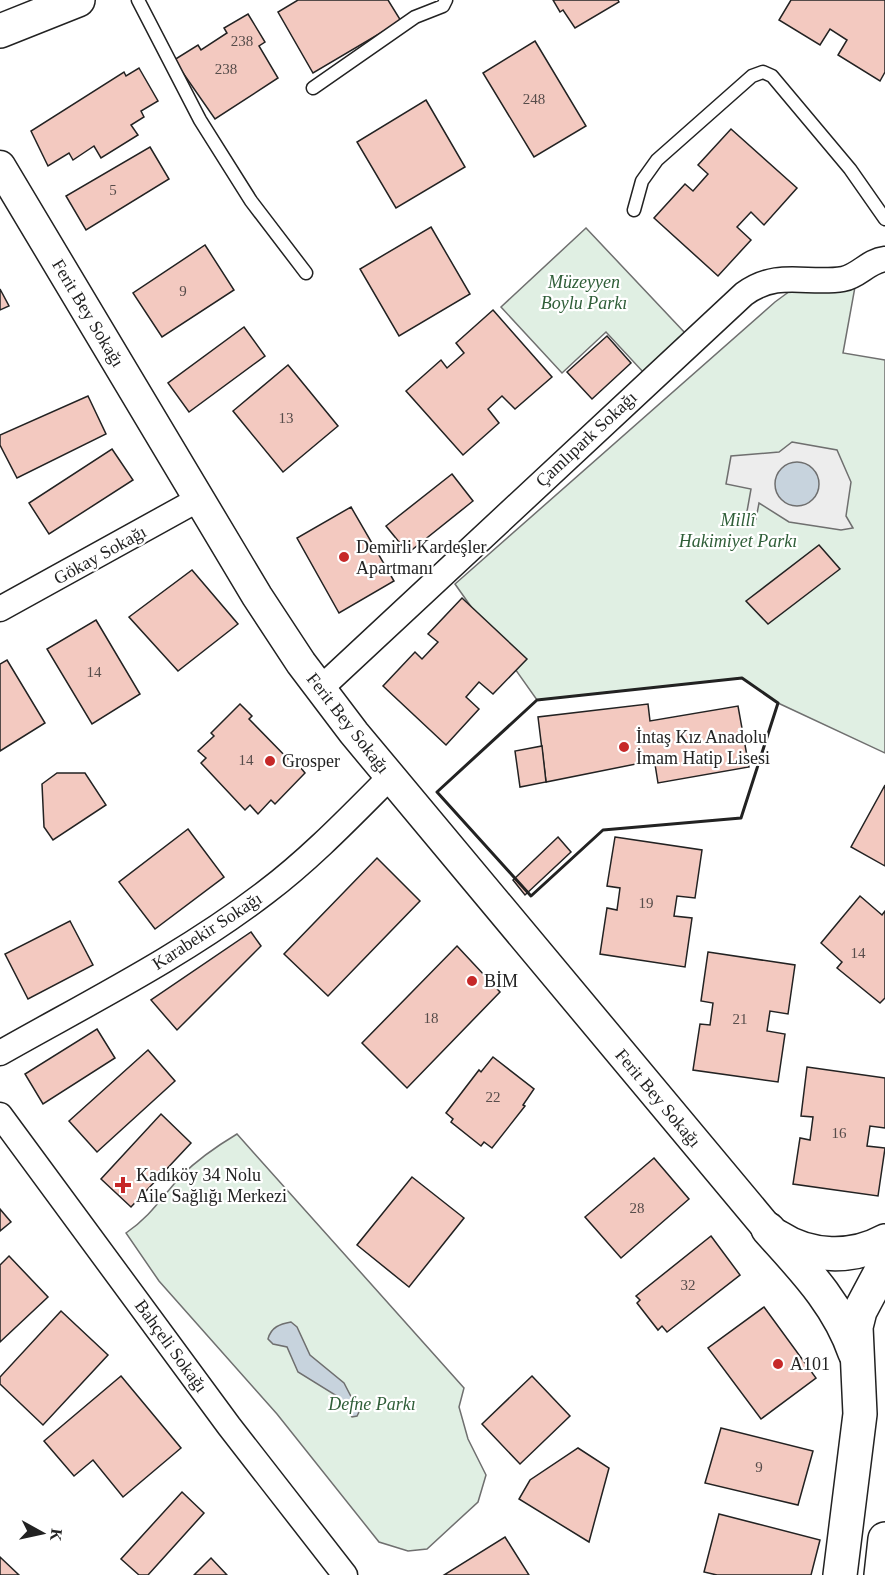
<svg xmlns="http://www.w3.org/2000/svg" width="885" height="1575" viewBox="0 0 885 1575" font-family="Georgia,serif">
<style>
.green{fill:#e0efe3;stroke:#6f6f6f;stroke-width:1.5}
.parking{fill:#ededed;stroke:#6f6f6f;stroke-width:1.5}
.water{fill:#c7d3dd;stroke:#6f6f6f;stroke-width:1.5}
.building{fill:#f3c9c0;stroke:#222;stroke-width:1.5}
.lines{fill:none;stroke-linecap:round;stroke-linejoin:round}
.service-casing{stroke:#222;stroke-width:15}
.minor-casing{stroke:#222;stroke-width:27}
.tertiary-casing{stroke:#222;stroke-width:33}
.primary-casing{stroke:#222;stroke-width:36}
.service{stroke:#fff;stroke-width:12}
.minor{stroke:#fff;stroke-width:24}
.tertiary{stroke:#fff;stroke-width:30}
.primary{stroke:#fff;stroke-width:33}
.wall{stroke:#222;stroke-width:3}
.poi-dot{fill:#c62828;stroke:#fff;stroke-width:2}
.labels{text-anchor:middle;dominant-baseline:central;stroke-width:4.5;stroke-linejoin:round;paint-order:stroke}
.number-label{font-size:15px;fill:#564c4a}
.park-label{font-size:18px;font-style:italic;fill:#2f5e38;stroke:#fff}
.street-label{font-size:18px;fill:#222;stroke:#fff}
.poi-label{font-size:18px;fill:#222;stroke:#fff;text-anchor:start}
</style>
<rect width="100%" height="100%" fill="#fff"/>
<!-- green -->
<g class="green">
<polygon points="586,228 686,334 644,373 606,332 562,373 501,307"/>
<polygon points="805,280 855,287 843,353 885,360 885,753 778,703 742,678 537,700 455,584 775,302"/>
<path d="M237,1134L464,1388L459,1407L468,1439L486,1475L478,1502L427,1549L408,1551L379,1542L277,1414L159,1281L126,1233C150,1217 162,1197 181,1176C198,1159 217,1146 237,1134Z"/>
</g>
<!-- parking -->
<polygon class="parking" points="792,442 837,450 851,482 846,516 853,528 841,530 789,522 759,503 756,519 746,517 751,489 726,484 731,456 779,452"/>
<!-- water -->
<g class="water">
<circle cx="797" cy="484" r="22"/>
<path d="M291,1322L297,1327L310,1355L344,1383L359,1412L357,1416L352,1417L337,1396L298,1372L287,1347L273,1344L268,1339C271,1327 280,1324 291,1322Z"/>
</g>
<!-- building -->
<g class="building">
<polygon points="298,0 388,0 401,21 313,73 278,12"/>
<polygon points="553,0 618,0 619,2 575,28 563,10 560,12"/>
<polygon points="791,0 885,0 885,72 880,81 838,55 847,40 830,29 820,45 779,20"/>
<polygon points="248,14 265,42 259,46 278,78 215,119 174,60 198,45 201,50 227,33 224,28"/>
<polygon points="535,41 586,126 534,157 483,73"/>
<polygon points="139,68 158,101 141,111 144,117 131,125 138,135 101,158 94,146 73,160 69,153 48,166 31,131 124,72 126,76"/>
<polygon points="426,100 465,167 396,208 357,142"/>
<polygon points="731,129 797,188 764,225 751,212 737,227 751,240 718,276 654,218 685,184 693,191 708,174 698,165"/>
<polygon points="150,147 169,179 86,230 66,196"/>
<polygon points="431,227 470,294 399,336 360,269"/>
<polygon points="205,245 234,290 162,337 133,293"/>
<polygon points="0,289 9,306 0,310"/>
<polygon points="493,310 552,377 515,409 502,396 488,409 499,423 463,455 406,391 441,360 447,368 464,353 456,343"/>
<polygon points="244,327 265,356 189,412 168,383"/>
<polygon points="607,336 631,363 592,399 567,372"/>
<polygon points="288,365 338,426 283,472 233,411"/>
<polygon points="88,396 106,434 17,478 0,445 0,435"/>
<polygon points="112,449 133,480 49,534 29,503"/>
<polygon points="452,474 473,501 408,553 386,526"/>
<polygon points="351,507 394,581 339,613 297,538"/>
<polygon points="819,545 840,569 768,624 746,601"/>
<polygon points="192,570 238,624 178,671 129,617"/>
<polygon points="462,598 527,659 493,694 479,682 466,697 479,709 446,745 383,686 415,652 422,659 438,642 428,634"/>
<polygon points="96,620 140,694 92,724 47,649"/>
<polygon points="7,660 45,723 0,751 0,664"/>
<polygon points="240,704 252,716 249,719 293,764 296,762 305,773 275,804 271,800 258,814 250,805 245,810 201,763 206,758 198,751 214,736 211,733"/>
<polygon points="648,704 650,721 738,706 749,767 658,783 654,758 644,757 646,762 546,782 538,717"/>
<polygon points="542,746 546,782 520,787 515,751"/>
<polygon points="57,773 85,773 106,805 53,840 44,827 42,784"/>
<polygon points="885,785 885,866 851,847"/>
<polygon points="188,829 224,877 155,929 119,882"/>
<polygon points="558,837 571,852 525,895 513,880"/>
<polygon points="615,837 702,850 695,898 677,896 674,916 692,918 685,967 600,954 607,908 617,910 620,888 607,886"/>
<polygon points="377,858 420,901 328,996 284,954"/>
<polygon points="860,896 882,915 885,911 885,998 880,1003 837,968 842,962 821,943"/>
<polygon points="70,921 93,965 28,999 5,954"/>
<polygon points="251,932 261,946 177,1030 151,1000"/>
<polygon points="457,946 500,992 407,1088 362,1043"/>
<polygon points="708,952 795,965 788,1014 770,1011 767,1031 785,1034 778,1082 693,1070 700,1024 710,1025 713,1003 701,1001"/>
<polygon points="97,1029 115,1058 43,1104 25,1074"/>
<polygon points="148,1050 175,1081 97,1152 69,1121"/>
<polygon points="493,1057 534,1089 523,1105 525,1106 492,1148 484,1142 481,1146 451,1122 453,1119 446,1113 479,1070 481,1072"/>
<polygon points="807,1067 885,1078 885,1128 870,1126 867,1146 885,1148 878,1196 793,1184 800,1138 810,1140 813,1117 801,1116"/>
<polygon points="161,1114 191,1143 131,1207 101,1179"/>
<polygon points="654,1158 689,1199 621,1258 585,1217"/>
<polygon points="412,1177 464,1218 409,1287 357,1245"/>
<polygon points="0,1209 11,1222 0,1231"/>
<polygon points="711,1236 740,1275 667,1332 662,1326 658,1330 637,1303 640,1300 636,1296"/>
<polygon points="9,1256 48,1297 0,1342 0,1265"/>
<polygon points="764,1307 816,1378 761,1419 708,1348"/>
<polygon points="61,1311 108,1355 43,1425 0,1384 0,1377"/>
<polygon points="121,1376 181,1448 123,1497 93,1460 74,1476 44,1441"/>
<polygon points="532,1376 570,1416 520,1464 482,1424"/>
<polygon points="721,1428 813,1451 798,1505 705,1483"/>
<polygon points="578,1448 609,1468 589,1542 519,1499 530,1480"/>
<polygon points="182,1492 204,1513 148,1575 139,1575 121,1559"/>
<polygon points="719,1514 820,1540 811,1575 717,1575 704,1572"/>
<polygon points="505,1537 529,1575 444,1575"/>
<polygon points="0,1557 19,1575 0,1575"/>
<polygon points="211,1558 227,1575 194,1575"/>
</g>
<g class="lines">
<!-- service casing -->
<g class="service-casing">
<g id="service">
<polyline points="138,0 200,120 251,201 306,273"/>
<polyline points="313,88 415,17 443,6 446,0"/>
<polyline points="634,210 642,181 657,160 752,76 763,72 772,76 850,169 885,219"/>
</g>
</g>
<!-- minor casing -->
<g class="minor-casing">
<g id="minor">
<polyline points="0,609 199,499"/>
<path d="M320,689L744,294C778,269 807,285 843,279C859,276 868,261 885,259"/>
<path d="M0,1053C90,1002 184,955 266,892C311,858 351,816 390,777"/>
<polyline points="0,1115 229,1426 345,1575"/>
</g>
</g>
<!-- tertiary casing -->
<g class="tertiary-casing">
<polyline id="tertiary" points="0,166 257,596 301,663 354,733 768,1229"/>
</g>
<!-- primary casing -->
<g class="primary-casing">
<g id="primary">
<polyline points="0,31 78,0"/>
<path d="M768,1229C802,1267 838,1303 855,1353"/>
<path d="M778,1237C810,1258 852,1259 885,1241"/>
<polyline points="840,1575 860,1414 856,1327 860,1311 885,1264"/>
<polyline points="881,1575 885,1539"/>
</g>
</g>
<!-- service -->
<use href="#service" class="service"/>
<!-- minor -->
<use href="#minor" class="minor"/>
<!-- tertiary -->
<use href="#tertiary" class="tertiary"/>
<!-- primary -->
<use href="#primary" class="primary"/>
<!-- wall -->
<polygon class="wall" points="742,678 778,703 741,818 603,830 531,896 437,792 537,700"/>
</g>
<!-- markers -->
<g class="poi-dot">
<circle cx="344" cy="557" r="6"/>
<circle cx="624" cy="747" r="6"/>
<circle cx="270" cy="761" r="6"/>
<circle cx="472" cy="981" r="6"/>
<path d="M120 1176h6v6h6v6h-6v6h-6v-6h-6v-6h6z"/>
<circle cx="778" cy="1364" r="6"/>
</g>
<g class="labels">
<!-- number labels -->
<g class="number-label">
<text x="242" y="41">238</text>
<text x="226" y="69">238</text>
<text x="534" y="99">248</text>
<text x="113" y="190">5</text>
<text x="183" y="291">9</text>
<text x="286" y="418">13</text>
<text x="94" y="672">14</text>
<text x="246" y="760">14</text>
<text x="646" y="903">19</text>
<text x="858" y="953">14</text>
<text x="431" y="1018">18</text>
<text x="740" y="1019">21</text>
<text x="493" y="1097">22</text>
<text x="839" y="1133">16</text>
<text x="637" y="1208">28</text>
<text x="688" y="1285">32</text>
<text x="759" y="1467">9</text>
</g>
<!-- park labels -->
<g class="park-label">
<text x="584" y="282">Müzeyyen<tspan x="584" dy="21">Boylu Parkı</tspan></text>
<text x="738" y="520">Millî<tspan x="738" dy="21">Hakimiyet Parkı</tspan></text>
<text x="372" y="1404">Defne Parkı</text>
</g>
<!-- street labels -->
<g class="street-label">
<text transform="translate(88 313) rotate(59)">Ferit Bey Sokağı</text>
<text transform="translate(586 439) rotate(-43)">Çamlıpark Sokağı</text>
<text transform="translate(100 555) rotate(-29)">Gökay Sokağı</text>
<text transform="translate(348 723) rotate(52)">Ferit Bey Sokağı</text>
<text transform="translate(207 931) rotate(-33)">Karabekir Sokağı</text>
<text transform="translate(658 1098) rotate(50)">Ferit Bey Sokağı</text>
<text transform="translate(171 1346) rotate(54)">Bahçeli Sokağı</text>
</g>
<!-- poi labels -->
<g class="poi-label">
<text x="356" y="547">Demirli Kardeşler<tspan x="356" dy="21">Apartmanı</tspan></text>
<text x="636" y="737">İntaş Kız Anadolu<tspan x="636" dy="21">İmam Hatip Lisesi</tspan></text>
<text x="282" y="761">Grosper</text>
<text x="484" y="981">BİM</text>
<text x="136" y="1175">Kadıköy 34 Nolu<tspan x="136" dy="21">Aile Sağlığı Merkezi</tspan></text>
<text x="790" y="1364">A101</text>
</g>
</g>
<!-- north arrow -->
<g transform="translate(42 1533) rotate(98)" stroke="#ffffff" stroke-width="4.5" paint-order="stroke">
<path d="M0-4.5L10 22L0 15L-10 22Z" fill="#222222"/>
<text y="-9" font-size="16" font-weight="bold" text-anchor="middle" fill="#222222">K</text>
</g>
</svg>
